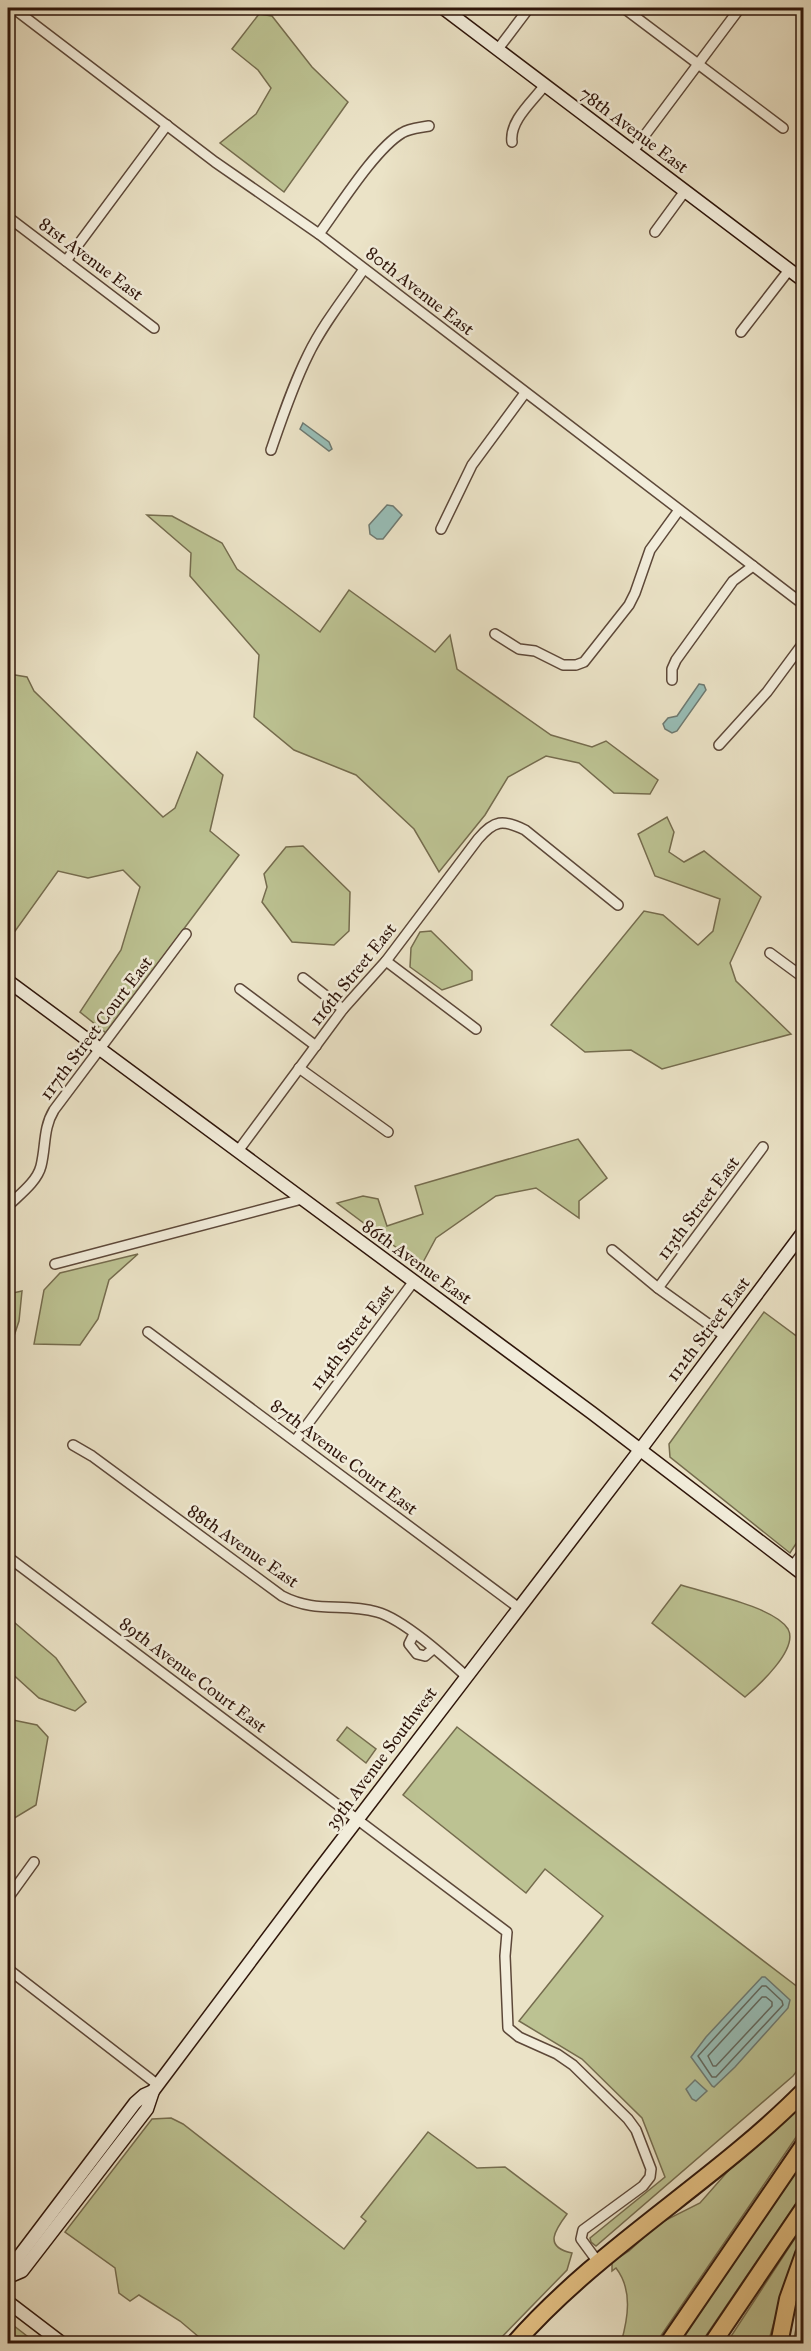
<svg xmlns="http://www.w3.org/2000/svg" width="811" height="2351" viewBox="0 0 811 2351" font-family="'IM FELL Great Primer',serif">
<style>
.green{fill:#bcc292;stroke:#756c4e;stroke-width:1.5}
.water{fill:#98beb7;stroke:#6e7a72;stroke-width:1.5}
.lines{fill:none;stroke-linecap:round;stroke-linejoin:round}
.shore{stroke:#636a60;stroke-width:1.5}
.street-casing{stroke:#5d4839;stroke-width:12}
.secondary-casing{stroke:#2e150a;stroke-width:15}
.highway-casing{stroke:#2e150a;stroke-width:20}
.street{stroke:#f2eddb;stroke-width:9}
.secondary{stroke:#f2eddb;stroke-width:12}
.highway{stroke:#e6c284;stroke-width:16}
.labels{text-anchor:middle;dominant-baseline:central;stroke-width:5;stroke-linejoin:round;paint-order:stroke}
.street-label{font-size:18px;fill:#2e150a;stroke:#f2eddb}
</style>
<rect width="100%" height="100%" fill="#ebe3c7"/>
<filter id="stains"><feTurbulence type="fractalNoise" baseFrequency=".00333" numOctaves="4"/><feColorMatrix values="0 0 0 0 .2 0 0 0 0 .09 0 0 0 0 .02 0 0 0 .5 -.17"/></filter>
<radialGradient id="worn" r=".72"><stop offset=".6" stop-color="#630" stop-opacity="0"/><stop offset="1" stop-color="#630" stop-opacity=".3"/></radialGradient>
<!-- green -->
<g class="green">
<polygon points="259,14 272,16 312,67 348,102 284,192 220,143 256,114 271,88 258,70 232,49"/>
<polygon points="147,515 172,516 222,543 237,569 320,632 349,590 435,652 450,635 457,669 551,735 592,747 606,741 658,780 650,794 614,793 579,763 546,756 508,777 485,815 439,872 414,829 356,775 294,750 254,717 259,655 190,576 191,553"/>
<polygon points="9,674 27,677 34,691 163,817 175,808 197,752 223,775 210,831 239,855 106,1033 80,1012 121,950 140,887 123,870 88,878 58,871 8,941"/>
<polygon points="667,817 674,832 669,852 684,862 704,851 761,897 730,963 736,981 791,1034 662,1069 631,1050 585,1052 551,1025 644,911 663,915 698,945 713,931 720,899 655,876 638,834"/>
<polygon points="303,846 350,892 349,931 334,945 292,942 262,902 267,887 264,874 286,847"/>
<polygon points="431,931 472,971 472,980 442,990 410,967 411,948 420,932"/>
<polygon points="578,1139 607,1178 579,1201 579,1218 536,1188 496,1196 436,1238 421,1266 337,1203 363,1196 378,1199 387,1226 423,1214 415,1186"/>
<polygon points="138,1254 109,1280 98,1319 80,1345 34,1344 44,1290 60,1273"/>
<polygon points="22,1291 19,1321 8,1354 8,1294"/>
<polygon points="764,1312 803,1341 803,1533 790,1553 670,1457 669,1444"/>
<path d="M681,1585C706,1593 775,1607 788,1629C799,1649 758,1686 745,1697L652,1623Z"/>
<polygon points="8,1617 56,1658 86,1702 75,1711 39,1698 8,1670"/>
<polygon points="8,1719 37,1725 48,1737 36,1805 8,1822"/>
<polygon points="347,1727 376,1749 366,1763 337,1740"/>
<polygon points="457,1727 803,1991 803,2063 793,2076 596,2246 591,2242 590,2238 665,2177 642,2118 582,2059 519,2021 603,1916 545,1869 526,1893 403,1795"/>
<path d="M803,2098V2127L656,2343H621C628,2318 633,2290 616,2268L612,2271V2262L629,2251L660,2223L700,2203L736,2162Z"/>
<path d="M171,2118L183,2124L344,2249L366,2221L361,2217L428,2132L477,2168L505,2167L567,2214C555,2230 543,2247 572,2253L567,2270L496,2343H206L180,2321L139,2295L130,2301L119,2293L115,2268L65,2232L152,2119Z"/>
<polygon points="803,2161 803,2193 701,2343 678,2344"/>
<polygon points="803,2226 803,2241 781,2298 768,2343 726,2344"/>
<polygon points="803,2295 803,2343 793,2343"/>
<polygon points="8,2321 9,2322 36,2343 8,2343"/>
</g>
<!-- water -->
<g class="water">
<polygon points="303,423 329,442 332,449 329,451 300,429"/>
<polygon points="387,505 393,506 402,515 383,539 377,539 370,534 369,525"/>
<polygon points="699,684 704,685 706,690 677,731 672,733 665,729 663,724 668,718 677,716"/>
<polygon points="762,1977 765,1977 790,2000 788,2008 735,2067 714,2087 712,2086 691,2057 706,2037"/>
<polygon points="695,2080 707,2091 696,2101 692,2099 686,2089"/>
</g>
<g class="lines">
<!-- shore -->
<g class="shore">
<polygon points="762,1986 766,1986 782,2001 783,2005 716,2077 712,2077 698,2056"/>
<polygon points="762,1997 766,1997 772,2002 772,2006 716,2066 713,2066 708,2056"/>
</g>
<!-- street casing -->
<g class="street-casing">
<g id="street">
<polyline points="13,8 215,162 319,234 804,605"/>
<polyline points="625,9 783,128"/>
<polyline points="498,49 529,8"/>
<path d="M512,142C509,121 533,101 545,85"/>
<polyline points="633,151 740,8"/>
<polyline points="8,217 154,328"/>
<polyline points="655,232 685,191"/>
<path d="M319,234C339,207 375,149 402,133C410,128 419,128 429,126"/>
<polyline points="66,261 167,125"/>
<polyline points="741,332 789,270"/>
<path d="M271,450C282,418 293,385 308,355C323,324 345,297 364,269"/>
<polyline points="441,529 472,465 525,393"/>
<polyline points="495,634 519,649 535,651 563,665 576,665 584,662 629,605 635,593 650,550 679,510"/>
<polyline points="672,680 672,669 676,660 733,581 753,566"/>
<polyline points="719,745 767,692 804,642"/>
<polyline points="770,953 804,978"/>
<polyline points="386,961 476,1029"/>
<polyline points="303,978 343,1009"/>
<polyline points="240,989 316,1046"/>
<polyline points="299,1068 388,1132"/>
<path d="M238,1151L343,1009L386,961L478,839C494,820 503,819 525,830L618,905"/>
<path d="M8,1206C19,1195 37,1182 41,1166C46,1146 43,1128 54,1110L186,934"/>
<polyline points="612,1250 658,1288 725,1336"/>
<polyline points="55,1264 302,1199"/>
<polyline points="658,1288 763,1147"/>
<polyline points="148,1332 519,1608"/>
<polyline points="295,1441 414,1281"/>
<path d="M73,1445L92,1456L282,1596C317,1614 343,1602 377,1612C403,1619 446,1658 467,1677"/>
<polyline points="8,1557 507,1932 505,1956 508,2028 519,2037 557,2054 573,2065 628,2119 636,2130 651,2169 650,2177 643,2186 583,2230 581,2239 595,2258"/>
<polyline points="792,1567 804,1551"/>
<polyline points="414,1634 409,1644 417,1654 425,1656 433,1649"/>
<polyline points="8,1898 34,1862"/>
<polyline points="8,1969 158,2085"/>
</g>
</g>
<!-- secondary casing -->
<g class="secondary-casing">
<g id="secondary">
<polyline points="443,8 804,281"/>
<polyline points="8,981 592,1413 804,1575"/>
<polyline points="8,2277 22,2271 147,2109 153,2091 315,1875 640,1450 804,1231"/>
<polyline points="8,2277 20,2255 135,2103 144,2095 153,2091"/>
<polyline points="8,2302 63,2344"/>
</g>
</g>
<!-- highway casing -->
<g class="highway-casing">
<g id="highway">
<path d="M514,2344C598,2248 714,2182 804,2091"/>
<polyline points="668,2344 804,2145"/>
<polyline points="712,2344 804,2208"/>
<polyline points="779,2344 788,2299 804,2254"/>
</g>
</g>
<!-- street -->
<use href="#street" class="street"/>
<!-- secondary -->
<use href="#secondary" class="secondary"/>
<!-- highway -->
<use href="#highway" class="highway"/>
</g>
<g class="labels">
<!-- street labels -->
<g class="street-label">
<text transform="translate(634 130) rotate(37)">78th Avenue East</text>
<text transform="translate(91 259) rotate(37)">81st Avenue East</text>
<text transform="translate(420 291) rotate(38)">80th Avenue East</text>
<text transform="translate(353 974) rotate(-51)">116th Street East</text>
<text transform="translate(96 1028) rotate(-53)">117th Street Court East</text>
<text transform="translate(698 1208) rotate(-53)">113th Street East</text>
<text transform="translate(417 1262) rotate(36)">86th Avenue East</text>
<text transform="translate(708 1329) rotate(-53)">112th Street East</text>
<text transform="translate(352 1337) rotate(-53)">114th Street East</text>
<text transform="translate(344 1457) rotate(37)">87th Avenue Court East</text>
<text transform="translate(243 1546) rotate(35)">88th Avenue East</text>
<text transform="translate(193 1675) rotate(37)">89th Avenue Court East</text>
<text transform="translate(381 1758) rotate(-53)">39th Avenue Southwest</text>
</g>
</g>
<!-- margin -->
<rect width="811" height="2351" fill="none" stroke="#ebe3c7" stroke-width="30"/>
<rect x="9" y="9" width="793" height="2333" fill="none" stroke="#2e150a" stroke-width="3"/>
<rect x="15" y="15" width="781" height="2321" fill="none" stroke="#2e150a" stroke-width="1.5"/>
<rect width="100%" height="100%" filter="url(#stains)"/>
<rect width="100%" height="100%" fill="url(#worn)"/>
</svg>
